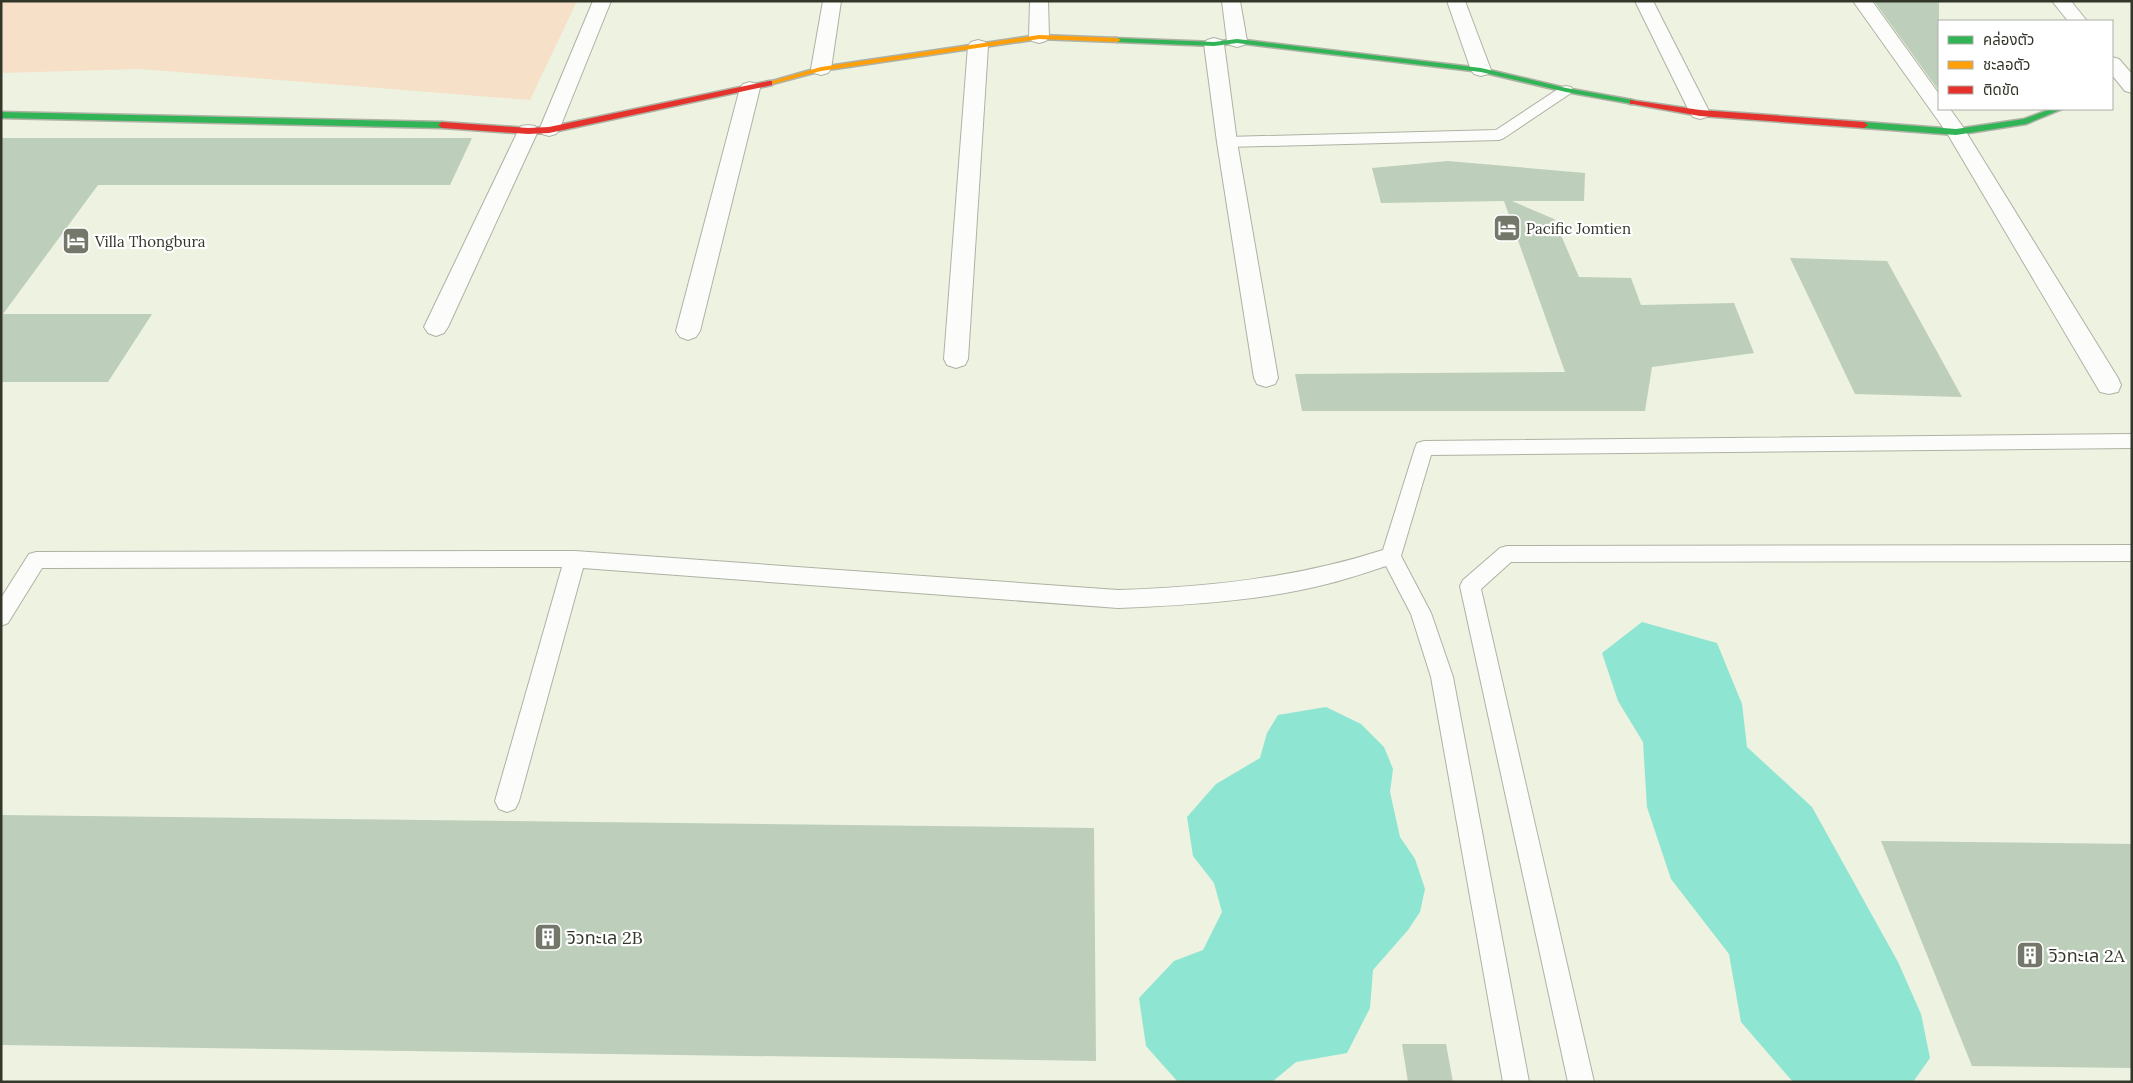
<svg xmlns="http://www.w3.org/2000/svg" width="2133" height="1083" viewBox="0 0 2133 1083" font-family="Lora,'Noto Sans Thai',serif">
<style>
.green{fill:#f6e0c7}
.water{fill:#8de5d2}
.building{fill:#bdcebb}
.lines{fill:none;stroke-linecap:round;stroke-linejoin:round}
.lane-casing{stroke:#aeb2a4;stroke-width:2}
.street-casing{stroke:#aeb2a4;stroke-width:2}
.fast-casing{stroke:#aeb2a4;stroke-width:3}
.slow-casing{stroke:#aeb2a4;stroke-width:3}
.jam-casing{stroke:#aeb2a4;stroke-width:3}
.lane{fill:#fcfdfa;fill-rule:evenodd}
.street{fill:#fcfdfa;fill-rule:evenodd}
.fast{fill:#30b455;fill-rule:evenodd}
.slow{fill:#ff9f0a;fill-rule:evenodd}
.jam{fill:#e5322d;fill-rule:evenodd}
.labels{text-anchor:middle;dominant-baseline:central;stroke-width:4.5;stroke-linejoin:round;paint-order:stroke}
.poi-label{font-size:15px;fill:#33372a;stroke:#fff;text-anchor:start}
.near-poi-label{font-size:18px;fill:#33372a;stroke:#fff;text-anchor:start}
</style>
<rect width="100%" height="100%" fill="#edf2e1"/>
<!-- green -->
<polygon class="green" points="1,1 577,1 530,100 140,69 1,73"/>
<!-- water -->
<g class="water">
<polygon points="1642,622 1717,643 1742,704 1747,747 1812,807 1898,962 1921,1014 1930,1058 1913,1082 1793,1082 1741,1022 1729,954 1671,879 1647,807 1643,742 1618,701 1602,653"/>
<polygon points="1326,707 1361,724 1384,747 1393,769 1390,792 1400,837 1415,859 1425,889 1420,912 1408,930 1373,970 1370,1008 1347,1053 1296,1062 1272,1082 1178,1082 1146,1046 1139,998 1174,961 1203,950 1222,912 1214,883 1193,856 1187,817 1216,784 1260,758 1267,733 1278,715"/>
</g>
<!-- building -->
<g class="building">
<polygon points="1874,1 1939,1 1939,91"/>
<polygon points="1,138 472,138 450,185 98,185 3,314 152,314 108,382 1,382"/>
<polygon points="1448,161 1585,173 1584,201 1512,201 1554,219 1579,277 1631,278 1641,305 1734,303 1754,353 1652,367 1645,411 1302,411 1295,374 1565,372 1504,201 1381,203 1372,168"/>
<polygon points="1790,258 1887,261 1962,397 1855,394"/>
<polygon points="1,815 1094,828 1096,1061 1,1045"/>
<polygon points="1881,841 2132,844 2132,1068 1972,1066"/>
<polygon points="1402,1044 1446,1044 1453,1082 1408,1082"/>
</g>
<g class="lines">
<!-- lane casing -->
<g class="lane-casing">
<g id="lane">
<polygon points="1566,86 1571,87 1573,90 1571,93 1504,138 1499,140 1227,147 1222,145 1219,142 1222,139 1227,137 1496,130 1561,87"/>
<path d="M2132,434V448L1431,455L1401,556L1431,613L1453,677L1529,1082H1503L1431,677L1411,614L1386,566C1368,572 1350,578 1331,583C1262,601 1189,605 1118,608L583,568L519,801L515,809L507,812L499,809L495,801L562,567L42,568L8,623L1,626V598L29,554L36,552L575,551L1118,590C1209,587 1296,578 1383,550L1415,448L1417,443L1424,441Z"/>
<polygon points="2132,545 2132,561 1511,562 1481,589 1594,1082 1568,1082 1460,586 1463,580 1500,548 1507,546"/>
</g>
</g>
<!-- street casing -->
<g class="street-casing">
<g id="street">
<polygon points="593,1 611,1 559,130 556,134 549,136 542,134 539,130"/>
<polygon points="823,1 841,1 831,69 828,73 821,75 814,73 811,69"/>
<polygon points="1030,1 1048,1 1049,37 1046,41 1039,43 1032,41 1029,37"/>
<polygon points="1222,1 1240,1 1247,41 1244,45 1237,47 1230,45 1227,41"/>
<polygon points="1447,1 1465,1 1491,70 1488,74 1481,76 1474,74 1471,70"/>
<polygon points="1635,1 1653,1 1710,113 1707,117 1700,119 1693,117 1690,113"/>
<polygon points="1853,1 1872,1 1939,94 1939,109 1950,109 1963,127 2118,378 2121,385 2118,392 2109,394 2100,392 1947,133"/>
<polygon points="2052,1 2071,1 2087,21 2068,21"/>
<polygon points="1214,38 1221,40 1224,44 1237,142 1278,378 1275,384 1266,387 1257,384 1254,378 1217,142 1204,44 1207,40"/>
<polygon points="978,40 985,42 988,46 968,359 965,365 956,368 947,365 944,359 968,46 971,42"/>
<polygon points="2112,57 2119,59 2132,74 2132,93 2125,91 2112,75"/>
<polygon points="750,82 757,84 760,88 700,331 696,337 688,340 680,337 676,331 740,88 743,84"/>
<polygon points="528,125 535,126 538,131 448,327 444,333 436,336 428,333 424,327 518,131 521,126"/>
</g>
</g>
<!-- fast casing -->
<g class="fast-casing">
<g id="fast">
<polygon points="1114,38 1214,42 1237,39 1481,68 1566,88 1633,100 1637,102 1633,104 1566,92 1481,72 1237,43 1214,46 1117,42 1113,40"/>
<polygon points="2051,109 2062,109 2026,124 1956,135 1864,128 1860,125 1864,122 1956,129 2024,119"/>
<polygon points="1,112 442,122 446,125 442,128 1,118"/>
</g>
</g>
<!-- slow casing -->
<g class="slow-casing">
<polygon id="slow" points="1039,35 1117,38 1121,40 1117,42 1039,39 821,71 769,85 765,83 821,67"/>
</g>
<!-- jam casing -->
<g class="jam-casing">
<g id="jam">
<polygon points="769,81 772,81 772,85 549,133 528,134 442,128 438,125 442,122 528,128 549,127"/>
<polygon points="1630,100 1700,110 1864,122 1868,125 1864,128 1700,116 1633,104 1630,104"/>
</g>
</g>
<!-- lane -->
<use href="#lane" class="lane"/>
<!-- street -->
<use href="#street" class="street"/>
<!-- fast -->
<use href="#fast" class="fast"/>
<!-- slow -->
<use href="#slow" class="slow"/>
<!-- jam -->
<use href="#jam" class="jam"/>
</g>
<!-- icons -->
<defs>
<g id="hotel-square" transform="scale(1.4375)"><rect x="-9" y="-9" width="18" height="18" rx="4" fill="#74786a" stroke="#fff"/><path d="M-6-4.5h1.5V1H6V5H4.5V3h-9V5H-6ZM-4 0a1.8 1.8 0 1 1 3.6 0ZM.5 0V-2.5h3Q6-2.5 6 0Z" fill="#fff"/></g>
<g id="building-square" transform="scale(1.4375)"><rect x="-9" y="-9" width="18" height="18" rx="4" fill="#74786a" stroke="#fff"/><path d="M-4-6H4V6H1V3H-1V6H-4ZM-2.5-4.3h1.7v1.8h-1.7ZM.8-4.3h1.7v1.8H.8ZM-2.5-1h1.7V.8h-1.7ZM.8-1h1.7V.8H.8Z" fill="#fff"/></g>
</defs>
<g fill-rule="evenodd">
<use href="#hotel-square" x="1507" y="228"/>
<use href="#hotel-square" x="76" y="241"/>
<use href="#building-square" x="548" y="937"/>
<use href="#building-square" x="2030" y="955"/>
</g>
<g class="labels">
<!-- poi labels -->
<g class="poi-label">
<text x="1526" y="228">Pacific Jomtien</text>
<text x="95" y="241">Villa Thongbura</text>
</g>
<!-- near-poi labels -->
<g class="near-poi-label">
<text x="567" y="937">วิวทะเล 2B</text>
<text x="2049" y="955">วิวทะเล 2A</text>
</g>
</g>
<!-- border -->
<rect width="2133" height="1083" fill="none" stroke="#33372a" stroke-width="5"/>
<!-- legend -->
<rect x="1938" y="20" width="175" height="90" fill="#ffffff" stroke="#adafaa"/>
<rect x="1948" y="36" width="25" height="8" fill="#30b455" stroke="#adafaa"/>
<text x="1983" y="45" font-size="15" fill="#33372a">คล่องตัว</text>
<rect x="1948" y="61" width="25" height="8" fill="#ff9f0a" stroke="#adafaa"/>
<text x="1983" y="70" font-size="15" fill="#33372a">ชะลอตัว</text>
<rect x="1948" y="86" width="25" height="8" fill="#e5322d" stroke="#adafaa"/>
<text x="1983" y="95" font-size="15" fill="#33372a">ติดขัด</text>
</svg>
